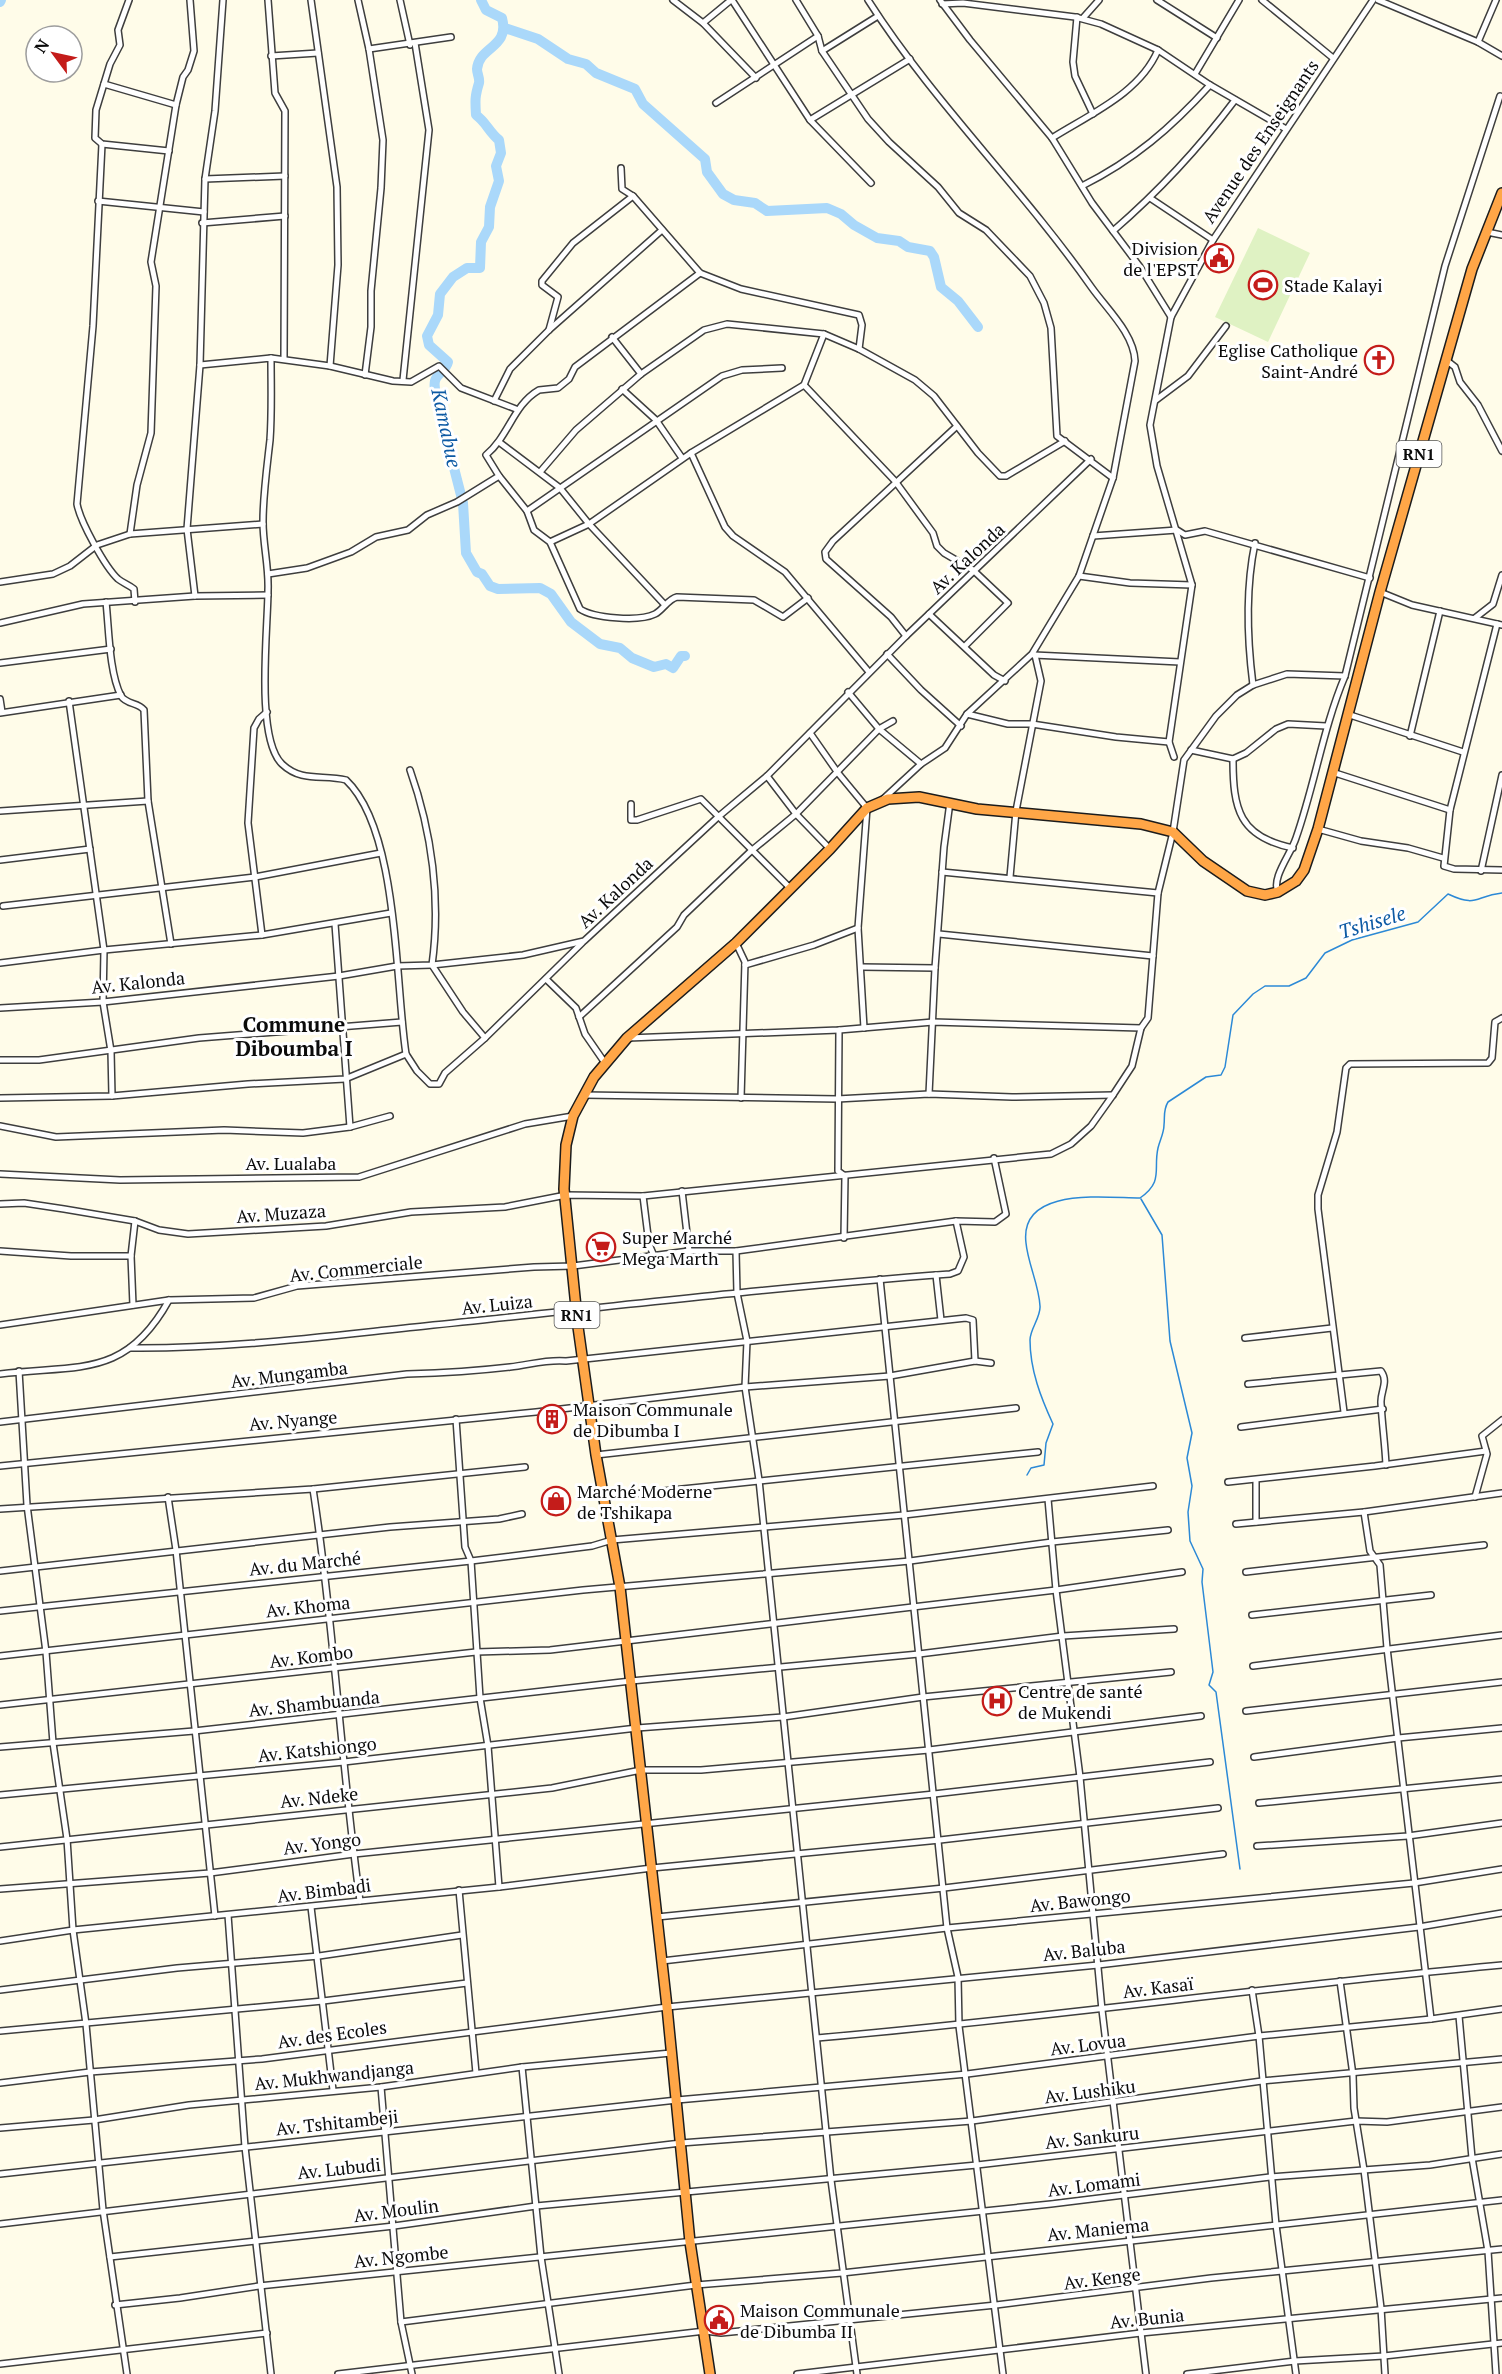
<svg xmlns="http://www.w3.org/2000/svg" width="1502" height="2374" viewBox="0 0 1502 2374" font-family="'PT Serif',serif">
<style>
.pitch{fill:#dff2c3}
.lines{fill:none;stroke-linecap:round;stroke-linejoin:round}
.stream{stroke:#2c89d6;stroke-width:1.5}
.river{stroke:#aad8fa;stroke-width:10}
.street-casing{stroke:#3e3e3e;stroke-width:8}
.highway-casing{stroke:#1c1c1c;stroke-width:12}
.street{stroke:#fff;stroke-width:5}
.highway{stroke:#ffa647;stroke-width:9}
.labels{text-anchor:middle;dominant-baseline:central;stroke-width:6;stroke-linejoin:round;paint-order:stroke}
.shield{fill:#fff;stroke:#545454;stroke-width:1.5}
.shield-label{font-size:16px;font-weight:bold;fill:#0b0b0b}
.street-label{font-size:18px;fill:#0b0b0b;stroke:#fff}
.poi-label{font-size:18px;fill:#0b0b0b;stroke:#fff;text-anchor:start}
.water-label{font-size:20px;font-style:italic;fill:#0d5aa4;stroke:#fff}
.quarter-label{font-size:21px;font-weight:bold;fill:#0b0b0b;stroke:#fff}
</style>
<rect width="100%" height="100%" fill="#fffce9"/>
<!-- pitch -->
<polygon class="pitch" points="1258,228 1310,253 1268,342 1215,317"/>
<g class="lines">
<!-- stream -->
<g class="stream">
<polyline points="1141,1199 1162,1235 1170,1341 1192,1433 1187,1458 1192,1486 1188,1512 1190,1541 1203,1569 1202,1582 1213,1672 1209,1685 1216,1692 1240,1869"/>
<path d="M1027,1475L1031,1468L1044,1465L1046,1443L1053,1424C1041,1398 1030,1370 1030,1340C1030,1329 1041,1317 1040,1306C1039,1285 1028,1264 1026,1243C1019,1186 1105,1198 1140,1198C1164,1181 1153,1170 1158,1148C1160,1140 1164,1133 1164,1125C1165,1116 1163,1110 1168,1102L1206,1077L1221,1075L1225,1067L1233,1015L1253,994L1265,986H1289L1306,978L1325,953L1352,940L1418,922L1448,894C1478,908 1474,896 1502,893"/>
</g>
<!-- river -->
<g class="river">
<path d="M481,0L486,10L502,18C510,48 479,46 477,69C477,74 480,78 479,83C475,96 475,100 476,115C486,122 489,132 499,140L501,153L496,166L499,181L490,207L489,227L481,242L480,268H467L453,277L440,294L438,315L427,336L429,345L448,362C446,371 437,373 435,381C432,394 445,410 443,425L463,503L466,553L477,572L482,574L490,586L498,589L540,588L551,594L571,622L600,644L620,648L632,658L654,667L666,664L673,668L681,656H685"/>
<polyline points="0,2 1,0"/>
<polyline points="505,28 538,39 568,59 586,64 596,73 635,89 643,104 705,159 707,172 723,194 734,200 755,203 767,211 827,208 841,214 854,225 877,238 899,241 908,247 930,251 934,257 941,287 958,301 978,327"/>
</g>
<!-- street casing -->
<g class="street-casing">
<g id="street">
<polyline points="129,0 118,30 120,45 110,64 96,110 95,138 102,144 169,151"/>
<polyline points="268,0 275,93 285,111 284,359"/>
<polyline points="311,0 337,187 338,265 330,366"/>
<polyline points="358,0 369,49 383,140 381,188 371,291 371,327 365,375"/>
<polyline points="400,0 410,45"/>
<polyline points="673,0 703,23 756,78"/>
<polyline points="732,0 810,120 871,183"/>
<polyline points="796,0 818,36 822,51 868,119 889,142 938,187 959,213 986,230 1030,276 1044,303 1051,328 1057,436 1113,478"/>
<path d="M868,0C933,102 1022,188 1092,288C1107,309 1134,334 1135,361L1113,478L1079,576L1032,654L967,714L945,748L921,764L882,800"/>
<polyline points="940,0 970,40 1052,138 1092,203 1140,267 1171,317"/>
<polyline points="1157,0 1217,38"/>
<polyline points="1262,0 1333,58"/>
<polyline points="1378,0 1478,42 1502,56"/>
<polyline points="942,4 963,3 1075,17 1101,24 1158,50 1210,85 1286,129"/>
<polyline points="1077,17 1073,62 1075,76 1093,114"/>
<polyline points="1083,18 1099,0"/>
<polyline points="703,23 731,0"/>
<polyline points="1478,42 1496,0"/>
<polyline points="369,49 451,37"/>
<polyline points="822,51 878,16"/>
<polyline points="271,56 318,53"/>
<polyline points="1195,74 1239,0"/>
<polyline points="104,84 176,105"/>
<polyline points="716,103 818,36"/>
<polyline points="810,120 910,59"/>
<path d="M1052,138C1090,114 1140,93 1158,50"/>
<path d="M102,144L93,326L77,504C80,521 105,567 118,579C123,583 129,585 134,589L135,602"/>
<polyline points="621,168 622,189 633,196 700,273 741,289 859,315 862,325 859,349"/>
<polyline points="205,179 285,176"/>
<path d="M1082,186C1134,160 1171,128 1210,85"/>
<polyline points="1150,198 1213,240"/>
<polyline points="98,201 204,212"/>
<polyline points="202,223 285,216"/>
<path d="M1113,231C1158,192 1199,148 1235,100"/>
<polyline points="1487,232 1502,235"/>
<polyline points="549,330 558,297 542,285 542,281 573,243 633,196"/>
<polyline points="612,337 641,374"/>
<polyline points="271,358 330,366 393,381 411,382 439,366 461,388 516,409"/>
<polyline points="1446,360 1455,367 1460,382 1478,405 1502,451"/>
<path d="M200,365L271,358C271,385 272,413 270,440C267,467 263,495 263,522C263,545 269,567 268,590C268,628 255,738 282,764C302,783 323,774 346,780C399,830 395,983 406,1054L417,1071L430,1084H439L445,1073L485,1038L582,943"/>
<polyline points="403,380 429,130 415,43"/>
<polyline points="804,385 895,481 933,533 937,546 944,553 973,570 1008,603 965,646"/>
<polyline points="622,389 656,420 682,458"/>
<polyline points="1156,400 1188,376 1226,326"/>
<polyline points="494,401 510,369 549,330 662,230"/>
<polyline points="499,442 560,488 589,524 665,605"/>
<polyline points="691,453 725,527 733,536 785,572 869,672"/>
<polyline points="540,472 576,430 641,374 704,330 727,324 824,334 859,349 915,380 934,396 978,453 1000,476 1006,476 1065,441"/>
<path d="M499,476L527,511L534,530L550,542L580,609C593,618 639,622 655,614C663,610 668,599 677,597L754,600L783,617L808,598"/>
<polyline points="527,511 722,376 742,370 782,368"/>
<polyline points="130,534 137,485 151,433 156,286 151,262 176,105 183,77 188,70 194,51 190,0"/>
<polyline points="1093,536 1177,530 1185,535 1205,531 1370,578"/>
<polyline points="550,542 589,524 691,453 804,385 824,334"/>
<path d="M268,574L307,568L351,552L376,537L408,530L427,515L457,502L499,476L486,455C509,436 513,405 539,390L558,388L569,379L575,367L700,273"/>
<polyline points="1079,576 1130,583 1192,585"/>
<polyline points="0,582 53,574 70,566 97,545 130,534 263,524"/>
<polyline points="1380,592 1412,605 1502,625"/>
<polyline points="195,596 187,529 200,365 205,179 215,111 223,0"/>
<path d="M106,602C109,629 109,672 121,696C127,705 138,702 144,710L148,801L171,944"/>
<polyline points="929,614 994,675 1005,681"/>
<polyline points="1475,618 1493,604 1502,575"/>
<polyline points="0,623 83,604 195,596 268,595"/>
<polyline points="1497,624 1450,810 1444,866 1454,869 1502,870"/>
<polyline points="906,636 891,617 826,559 825,552 833,541 957,426"/>
<polyline points="887,654 921,690 961,726"/>
<polyline points="1034,655 1180,662"/>
<polyline points="0,663 111,649"/>
<path d="M1253,685C1247,638 1245,591 1255,543"/>
<polyline points="848,692 879,729 921,764"/>
<polyline points="0,699 2,712"/>
<polyline points="69,701 104,950 103,1002 111,1051 112,1096"/>
<polyline points="0,713 121,695"/>
<polyline points="967,714 1008,724 1032,724 1116,737 1169,742"/>
<polyline points="1347,714 1463,752"/>
<polyline points="810,733 838,773 867,808 858,928 864,1028"/>
<polyline points="1410,736 1440,611"/>
<polyline points="1191,750 1233,759 1246,753 1276,729 1288,724 1326,726"/>
<polyline points="1174,757 1169,742 1192,585 1157,466 1150,425 1171,317 1213,240 1373,0"/>
<path d="M1233,759C1233,809 1239,837 1293,848"/>
<path d="M410,770C432,832 441,900 432,965L463,1012L485,1038"/>
<polyline points="1332,772 1450,810"/>
<polyline points="767,776 796,814 830,849"/>
<polyline points="631,804 631,820 637,820 701,799 789,887"/>
<polyline points="0,811 148,801"/>
<polyline points="1318,829 1361,841 1408,848 1443,858"/>
<polyline points="0,860 90,849"/>
<polyline points="1481,871 1502,775"/>
<polyline points="942,872 1158,893"/>
<polyline points="1010,877 1016,811 1041,681 1035,655"/>
<path d="M1278,892C1271,878 1291,854 1296,838C1315,784 1323,728 1345,676L1445,266L1500,96"/>
<polyline points="3,906 255,877 381,853"/>
<polyline points="335,924 350,1127"/>
<polyline points="939,934 1153,956"/>
<polyline points="262,935 248,823 254,728 259,719 267,712"/>
<polyline points="736,943 745,962 741,1098"/>
<polyline points="0,963 104,950 262,935 391,913"/>
<polyline points="745,965 814,945 858,928"/>
<polyline points="861,967 935,968"/>
<polyline points="546,979 576,1008 585,1034 605,1063"/>
<polyline points="0,1008 103,1002 339,976 397,966 432,965 523,955 584,941 718,817 767,776 906,636 1091,459"/>
<polyline points="579,1017 677,927 684,915 751,851 796,814 879,729 893,721"/>
<polyline points="839,1030 838,1171 845,1176 844,1238"/>
<polyline points="628,1038 839,1030 933,1022 1141,1028"/>
<polyline points="0,1060 39,1060 199,1038 402,1022"/>
<polyline points="929,1094 935,968 944,847 950,802"/>
<polyline points="584,1095 837,1099 929,1094 1012,1097 1113,1095"/>
<polyline points="0,1098 112,1096 248,1084 345,1079 406,1054"/>
<polyline points="0,1126 56,1137 224,1130 303,1133 350,1127 390,1116"/>
<polyline points="0,1174 120,1180 359,1177 525,1124 573,1116"/>
<polyline points="682,1191 689,1251"/>
<polyline points="643,1196 649,1244 654,1256"/>
<polyline points="0,1204 24,1203 64,1209 135,1221 159,1230 188,1234 326,1226 411,1212 505,1207 566,1195 643,1196 1051,1154 1071,1144 1091,1126 1113,1095 1132,1066 1141,1028 1148,1018 1158,893 1173,832 1184,760 1216,716 1237,695 1253,685 1287,674 1345,676"/>
<polyline points="0,1251 71,1256 131,1256"/>
<polyline points="736,1251 737,1293 747,1341 745,1387 759,1480 831,2180 857,2374"/>
<polyline points="936,1275 941,1320"/>
<polyline points="880,1279 947,1928 958,1977 959,2026 1003,2374"/>
<polyline points="133,1305 131,1256 135,1221"/>
<polyline points="0,1325 169,1300 254,1298 297,1286 534,1267 573,1266 689,1251 736,1251 956,1221 995,1222 1006,1214 994,1158"/>
<polyline points="1245,1338 1332,1328"/>
<path d="M130,1348C229,1349 327,1336 425,1326C600,1308 775,1287 950,1274L958,1271L964,1257L956,1221"/>
<polyline points="19,1371 27,1505 46,1652 53,1743 67,1839 73,1930 86,2024 103,2210 127,2374"/>
<path d="M0,1374C77,1364 125,1380 169,1300"/>
<path d="M1248,1384L1381,1371C1389,1382 1380,1392 1381,1403C1382,1423 1385,1444 1386,1465"/>
<polyline points="1344,1412 1318,1209 1318,1195 1337,1132 1346,1068 1350,1064 1488,1063 1492,1058 1495,1022 1502,1018"/>
<polyline points="456,1419 465,1547 471,1561 480,1698 488,1746 499,1887"/>
<path d="M0,1422L407,1374C442,1373 476,1371 510,1367C529,1365 547,1359 566,1361L966,1318L973,1320L975,1361"/>
<polyline points="1241,1427 1383,1409"/>
<polyline points="596,1455 1016,1408"/>
<polyline points="0,1466 536,1412 745,1387 890,1376 975,1361 991,1363"/>
<polyline points="1256,1480 1256,1522"/>
<polyline points="1228,1482 1375,1466 1486,1451"/>
<path d="M313,1489C334,1625 341,1764 360,1901"/>
<polyline points="168,1497 176,1550 215,1916"/>
<polyline points="605,1497 1038,1452"/>
<polyline points="1475,1497 1487,1454 1482,1436 1502,1420"/>
<polyline points="1048,1499 1056,1590 1080,1777 1102,2010 1146,2374"/>
<polyline points="0,1509 313,1489 525,1467"/>
<polyline points="1364,1512 1370,1551 1380,1565 1387,1648 1431,2019"/>
<polyline points="1236,1524 1364,1512 1502,1493"/>
<polyline points="0,1571 390,1527 499,1519 522,1514"/>
<polyline points="1246,1572 1484,1545"/>
<polyline points="0,1611 471,1561 592,1546 612,1540 904,1515 1153,1486"/>
<polyline points="1252,1615 1431,1595"/>
<polyline points="0,1656 583,1590 910,1561 1052,1542 1168,1530"/>
<polyline points="1253,1666 1502,1635"/>
<polyline points="0,1705 476,1652 550,1650 1056,1590 1182,1572"/>
<polyline points="1246,1711 1502,1682"/>
<polyline points="0,1747 194,1731 631,1681 919,1654 1063,1636 1174,1629"/>
<polyline points="1254,1757 1398,1738 1502,1728"/>
<polyline points="0,1795 344,1762 637,1728 783,1717 923,1697 1171,1672"/>
<polyline points="1259,1803 1502,1779"/>
<polyline points="1257,1846 1408,1836 1502,1823"/>
<polyline points="0,1847 552,1788 641,1770 701,1770 929,1750 1201,1716"/>
<polyline points="0,1889 210,1873 354,1854 934,1794 1210,1762"/>
<polyline points="459,1890 476,2073"/>
<polyline points="311,1907 333,2090"/>
<polyline points="228,1915 245,2147 271,2374"/>
<polyline points="657,1917 944,1888 1223,1854"/>
<polyline points="0,1941 73,1930 499,1887 652,1868 940,1840 1218,1808"/>
<polyline points="662,1961 947,1928 1414,1883 1502,1869"/>
<polyline points="1340,1981 1353,2075 1354,2108 1364,2170 1381,2308 1385,2374"/>
<polyline points="0,1990 177,1968 319,1956 462,1935"/>
<polyline points="1252,1990 1259,2036 1276,2225 1296,2374"/>
<polyline points="1459,2016 1472,2158 1488,2251 1496,2374"/>
<polyline points="0,2031 323,2001 467,1983"/>
<path d="M817,2038C1046,2018 1273,1986 1502,1965"/>
<polyline points="522,2067 541,2257 559,2374"/>
<polyline points="0,2083 90,2072 262,2059 667,2007 1098,1965 1419,1927 1502,1913"/>
<polyline points="381,2087 401,2322 412,2374"/>
<polyline points="0,2128 94,2120 189,2105 381,2087 522,2067 671,2053"/>
<polyline points="0,2174 677,2100 967,2074 1259,2036 1431,2019 1502,2009"/>
<polyline points="0,2224 681,2143 972,2121 1262,2081 1502,2059"/>
<polyline points="110,2257 394,2226 536,2206 977,2165 1356,2121 1387,2122 1502,2107"/>
<polyline points="115,2305 180,2298 259,2286 1051,2204 1270,2177 1430,2165 1502,2154"/>
<polyline points="401,2322 696,2285 842,2273 1502,2200"/>
<polyline points="0,2364 267,2333"/>
<polyline points="338,2374 705,2331 721,2333 996,2305 1211,2278 1502,2249"/>
<polyline points="797,2374 1141,2333 1502,2298"/>
<polyline points="1187,2374 1295,2361 1384,2356 1502,2343"/>
</g>
</g>
<!-- highway casing -->
<g class="highway-casing">
<polyline id="highway" points="710,2374 690,2242 667,2007 620,1587 596,1455 578,1327 564,1189 566,1145 573,1116 594,1077 627,1038 736,943 830,849 867,808 888,799 919,797 977,809 1141,824 1173,832 1203,861 1247,891 1265,895 1278,892 1296,881 1304,870 1318,829 1380,592 1472,269 1502,193"/>
</g>
<!-- street -->
<use href="#street" class="street"/>
<!-- highway -->
<use href="#highway" class="highway"/>
</g>
<!-- icons -->
<defs>
<g id="civic-ring" transform="scale(1.5)"><circle r="9.5" fill="#fff" stroke="#c41c1a" stroke-width="1.5"/><path d="M-.6-6.5H3V-4.5H.6V-3L4-1V1h2V6H-6V1h2V-1L-.6-3ZM-1.2 2.5V6h2.4V2.5Z" fill="#c41c1a"/></g>
<g id="stadium-ring" transform="scale(1.5)"><circle r="9.5" fill="#fff" stroke="#c41c1a" stroke-width="1.5"/><path d="M0-5a6.5 5 0 1 0 0 10a6.5 5 0 1 0 0-10ZM-3.5-1.8h7v3.6h-7Z" fill="#c41c1a"/></g>
<g id="church-ring" transform="scale(1.5)"><circle r="9.5" fill="#fff" stroke="#c41c1a" stroke-width="1.5"/><path d="M-1.2-6h2.4v3.5h3.3v2.4h-3.3V6h-2.4V-.1h-3.3v-2.4h3.3Z" fill="#c41c1a"/></g>
<g id="supermarket-ring" transform="scale(1.5)"><circle r="9.5" fill="#fff" stroke="#c41c1a" stroke-width="1.5"/><path d="M-6-5.5h2.5l.6 2H6L4.5 2H-2.5L-4.4-4H-6ZM-1.5 3.2a1.3 1.3 0 1 0 .1 0ZM3 3.2a1.3 1.3 0 1 0 .1 0Z" fill="#c41c1a"/></g>
<g id="building-ring" transform="scale(1.5)"><circle r="9.5" fill="#fff" stroke="#c41c1a" stroke-width="1.5"/><path d="M-4-6H4V6H1V3H-1V6H-4ZM-2.5-4.3h1.7v1.8h-1.7ZM.8-4.3h1.7v1.8H.8ZM-2.5-1h1.7V.8h-1.7ZM.8-1h1.7V.8H.8Z" fill="#c41c1a"/></g>
<g id="shop-ring" transform="scale(1.5)"><circle r="9.5" fill="#fff" stroke="#c41c1a" stroke-width="1.5"/><path d="M-5-2.5h2.3a2.7 3.5 0 0 1 5.4 0H5L5.5 6h-11ZM-1.5-2.5h3a1.5 2.3 0 0 0-3 0Z" fill="#c41c1a"/></g>
<g id="hospital-ring" transform="scale(1.5)"><circle r="9.5" fill="#fff" stroke="#c41c1a" stroke-width="1.5"/><path d="M-5-5h3v3.5h4V-5h3V5h-3V1.5h-4V5h-3Z" fill="#c41c1a"/></g>
</defs>
<g fill-rule="evenodd">
<use href="#civic-ring" x="1219" y="258"/>
<use href="#stadium-ring" x="1263" y="285"/>
<use href="#church-ring" x="1379" y="360"/>
<use href="#supermarket-ring" x="601" y="1247"/>
<use href="#building-ring" x="552" y="1419"/>
<use href="#shop-ring" x="556" y="1501"/>
<use href="#hospital-ring" x="997" y="1701"/>
<use href="#civic-ring" x="719" y="2320"/>
</g>
<g class="labels">
<!-- shield labels -->
<g class="shield">
<rect x="1396.5" y="441" width="45" height="26" rx="4.5"/>
<rect x="554.5" y="1302" width="45" height="26" rx="4.5"/>
</g>
<g class="shield-label">
<text x="1419" y="454">RN1</text>
<text x="577" y="1315">RN1</text>
</g>
<!-- street labels -->
<g class="street-label">
<text transform="translate(1260 141) rotate(-56)">Avenue des Enseignants</text>
<text transform="translate(967 558) rotate(-43)">Av. Kalonda</text>
<text transform="translate(615 892) rotate(-43)">Av. Kalonda</text>
<text transform="translate(138 982) rotate(-6)">Av. Kalonda</text>
<text x="291" y="1163">Av. Lualaba</text>
<text transform="translate(281 1213) rotate(-4)">Av. Muzaza</text>
<text transform="translate(356 1268) rotate(-6)">Av. Commerciale</text>
<text transform="translate(497 1304) rotate(-6)">Av. Luiza</text>
<text transform="translate(289 1374) rotate(-7)">Av. Mungamba</text>
<text transform="translate(293 1420) rotate(-5)">Av. Nyange</text>
<text transform="translate(305 1563) rotate(-6)">Av. du Marché</text>
<text transform="translate(308 1606) rotate(-6)">Av. Khoma</text>
<text transform="translate(311 1656) rotate(-7)">Av. Kombo</text>
<text transform="translate(314 1703) rotate(-6)">Av. Shambuanda</text>
<text transform="translate(317 1749) rotate(-6)">Av. Katshiongo</text>
<text transform="translate(319 1797) rotate(-6)">Av. Ndeke</text>
<text transform="translate(322 1843) rotate(-7)">Av. Yongo</text>
<text transform="translate(324 1890) rotate(-7)">Av. Bimbadi</text>
<text transform="translate(1080 1900) rotate(-6)">Av. Bawongo</text>
<text transform="translate(1084 1950) rotate(-6)">Av. Baluba</text>
<text transform="translate(1158 1987) rotate(-7)">Av. Kasaï</text>
<text transform="translate(332 2034) rotate(-8)">Av. des Ecoles</text>
<text transform="translate(1088 2044) rotate(-7)">Av. Lovua</text>
<text transform="translate(334 2075) rotate(-6)">Av. Mukhwandjanga</text>
<text transform="translate(1090 2091) rotate(-7)">Av. Lushiku</text>
<text transform="translate(337 2122) rotate(-6)">Av. Tshitambeji</text>
<text transform="translate(1092 2137) rotate(-6)">Av. Sankuru</text>
<text transform="translate(339 2168) rotate(-6)">Av. Lubudi</text>
<text transform="translate(1094 2184) rotate(-7)">Av. Lomami</text>
<text transform="translate(396 2210) rotate(-7)">Av. Moulin</text>
<text transform="translate(1098 2229) rotate(-6)">Av. Maniema</text>
<text transform="translate(401 2256) rotate(-6)">Av. Ngombe</text>
<text transform="translate(1102 2278) rotate(-7)">Av. Kenge</text>
<text transform="translate(1147 2318) rotate(-6)">Av. Bunia</text>
</g>
<!-- poi labels -->
<g class="poi-label">
<text x="1198" y="248" text-anchor="end">Division<tspan x="1198" dy="21">de l'EPST</tspan></text>
<text x="1284" y="285">Stade Kalayi</text>
<text x="1358" y="350" text-anchor="end">Eglise Catholique<tspan x="1358" dy="21">Saint-André</tspan></text>
<text x="622" y="1237">Super Marché<tspan x="622" dy="21">Mega Marth</tspan></text>
<text x="573" y="1409">Maison Communale<tspan x="573" dy="21">de Dibumba I</tspan></text>
<text x="577" y="1491">Marché Moderne<tspan x="577" dy="21">de Tshikapa</tspan></text>
<text x="1018" y="1691">Centre de santé<tspan x="1018" dy="21">de Mukendi</tspan></text>
<text x="740" y="2310">Maison Communale<tspan x="740" dy="21">de Dibumba II</tspan></text>
</g>
<!-- water labels -->
<g class="water-label">
<text transform="translate(447 428) rotate(78)">Kamabue</text>
<text transform="translate(1372 922) rotate(-17)">Tshisele</text>
</g>
<!-- quarter labels -->
<g class="quarter-label">
<text x="294" y="1024">Commune<tspan x="294" dy="24">Diboumba I</tspan></text>
</g>
</g>
<!-- north arrow -->
<g transform="translate(54 54) rotate(303)"><circle r="28" fill="#ffffff" stroke="#9d9d9d" stroke-width="1.5"/>
<path d="M0-4.5L10 22L0 15L-10 22Z" fill="#c41c1a"/>
<text y="-9" font-size="16" font-weight="bold" text-anchor="middle" fill="#0b0b0b">N</text>
</g>
</svg>
